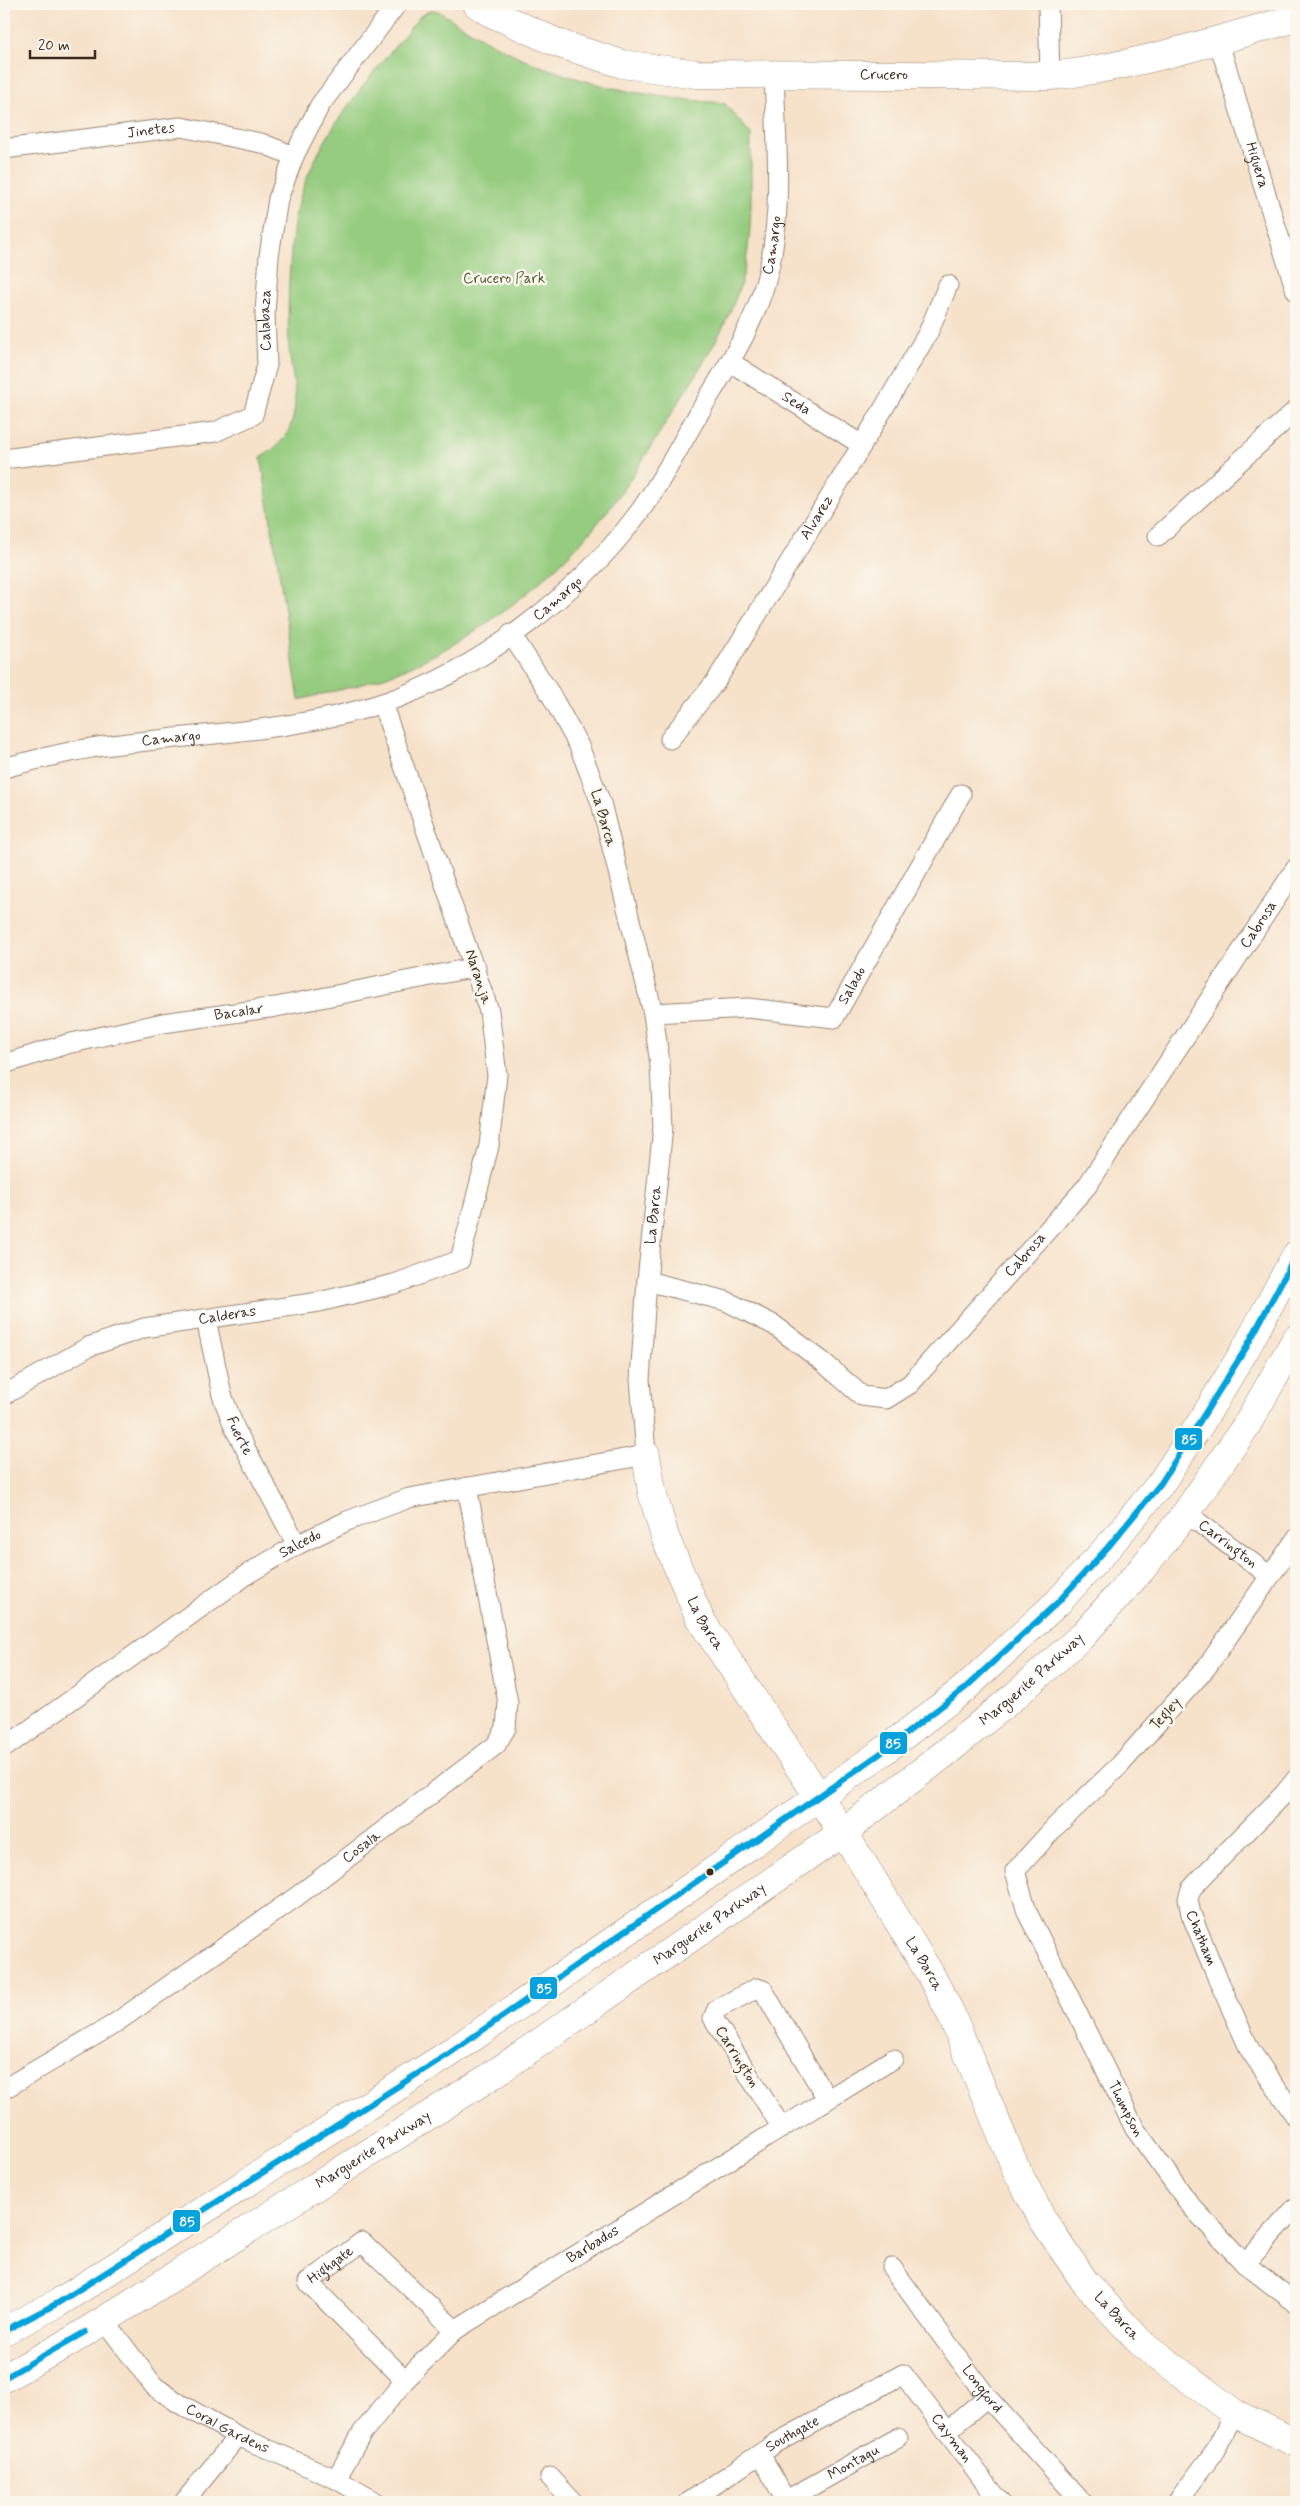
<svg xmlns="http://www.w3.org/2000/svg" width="1300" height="2506" viewBox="0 0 1300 2506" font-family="Mynerve,sans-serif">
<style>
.green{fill:#95cc7f;stroke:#687b4e}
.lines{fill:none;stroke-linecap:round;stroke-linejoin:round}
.street-casing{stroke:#988674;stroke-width:21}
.secondary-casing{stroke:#988674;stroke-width:29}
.primary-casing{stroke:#988674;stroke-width:29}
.street{stroke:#fff;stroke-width:19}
.secondary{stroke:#fff;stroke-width:28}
.primary{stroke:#fff;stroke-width:28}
.bus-1-casing{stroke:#fbf7ec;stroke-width:10}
.bus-1{stroke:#06a2dd;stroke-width:6}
.bus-dot{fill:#3b2a1e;stroke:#fbf7ec;stroke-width:2}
.labels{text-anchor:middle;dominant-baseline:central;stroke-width:5;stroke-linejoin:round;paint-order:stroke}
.street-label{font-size:15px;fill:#3b2a1e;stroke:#fbf7ec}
.park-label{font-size:15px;fill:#565b3b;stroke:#fbf7ec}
.line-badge{stroke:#fbf7ec;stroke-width:2}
.badge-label{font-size:14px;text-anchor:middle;font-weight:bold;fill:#fff}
</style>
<rect width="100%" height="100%" fill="#fbf7ec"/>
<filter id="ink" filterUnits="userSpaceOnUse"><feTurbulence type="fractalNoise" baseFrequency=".02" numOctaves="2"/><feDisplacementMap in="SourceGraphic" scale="10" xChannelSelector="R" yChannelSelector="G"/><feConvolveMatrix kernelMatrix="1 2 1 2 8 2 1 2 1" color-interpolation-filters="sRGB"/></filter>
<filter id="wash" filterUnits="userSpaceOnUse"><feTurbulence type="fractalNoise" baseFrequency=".0096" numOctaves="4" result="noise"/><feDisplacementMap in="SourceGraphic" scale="20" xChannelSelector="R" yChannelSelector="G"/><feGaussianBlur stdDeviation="1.12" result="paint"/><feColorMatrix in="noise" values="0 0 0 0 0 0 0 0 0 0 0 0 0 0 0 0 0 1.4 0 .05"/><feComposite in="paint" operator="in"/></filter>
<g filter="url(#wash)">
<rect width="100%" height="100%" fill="#f6e1c9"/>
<!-- green -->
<path class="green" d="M431,10L438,11C464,27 489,43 517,56C582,86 653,98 724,103L751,134C750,184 755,238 740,286C725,333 696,373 671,414C649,450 627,487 601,519C545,588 457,654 372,681C348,689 323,693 299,700L261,457C275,449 288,438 292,421C300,397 290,370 289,346C287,308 289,269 293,232C303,146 369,80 420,16Z"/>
</g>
<g filter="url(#ink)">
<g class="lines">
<!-- street casing -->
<g class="street-casing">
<g id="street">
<polyline points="1048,4 1050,76"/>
<path id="s1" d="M1218,40L1296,291"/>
<path id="s2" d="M4,149L181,127L261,143L294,156"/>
<path id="s3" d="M730,362L862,445"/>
<path id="s4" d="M4,459L215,432L253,415L267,365L265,313L269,256L278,199L294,156L320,105L397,4"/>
<polyline points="1158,536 1296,410"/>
<path id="s5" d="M670,739L716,681L862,445L928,333L948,285"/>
<path id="s6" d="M4,768C41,758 81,748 120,744C208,733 298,731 383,703C479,671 577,595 637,515C662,482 681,443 702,408C730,362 759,318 770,264C783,203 776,137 774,75"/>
<path id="s7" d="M653,1013L748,1008L834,1018L961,794"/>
<path id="s8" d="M4,1064L67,1044L163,1023L276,1007L476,967"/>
<path id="s9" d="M647,1281L726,1301L774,1325L823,1362L862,1396L886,1399L910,1384L1087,1186L1296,868"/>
<path id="s10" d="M206,1319L222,1395L235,1429L297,1545"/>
<path id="s11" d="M4,1395L88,1347L144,1328L319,1302L394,1284L460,1260L489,1146L497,1075L489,1011L382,703"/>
<path id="s12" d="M1186,1513L1270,1576"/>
<path id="s13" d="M1296,1539L1206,1668L1120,1765L1056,1826L1015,1871L1027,1912L1135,2129L1191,2206L1245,2264L1296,2303"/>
<path id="s14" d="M4,1748L249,1573L297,1545L347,1521L409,1498L646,1455L640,1379L647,1281L663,1127L660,1065L653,1013L601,803L579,746L551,695L511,634"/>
<path id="s15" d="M1296,1779L1284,1794L1207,1872L1191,1889L1188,1899L1191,1914L1217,1977L1250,2050L1296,2117"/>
<path id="s16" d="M4,2089L111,2026L296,1897L496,1745L506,1728L508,1703L467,1487"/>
<polyline points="782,2128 713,2018 717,2009 757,1988 763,1990 827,2099"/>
<polyline points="1245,2264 1296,2207"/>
<path id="s17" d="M892,2268L987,2397L1082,2502"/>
<path id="s18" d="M104,2320L154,2386L180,2404L238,2436L336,2479L376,2502"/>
<path id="s19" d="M405,2380L308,2282L362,2242L455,2330"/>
<polyline points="946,2432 987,2397"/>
<polyline points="760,2454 786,2501"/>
<polyline points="550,2477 573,2502"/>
<path id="s20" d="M336,2479L362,2433L405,2380L455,2330L893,2059"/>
<polyline points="184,2502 238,2436"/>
<path id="s21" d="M689,2502L776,2443L903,2374L1000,2502"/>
<path id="s22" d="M783,2502L898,2438"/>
<polyline points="1177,2502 1215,2451 1234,2413"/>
</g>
</g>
<!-- secondary casing -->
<g class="secondary-casing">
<g id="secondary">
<path id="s23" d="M477,4L489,12L560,44L622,64L697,74L1050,76C1134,67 1214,41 1296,18"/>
<path id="s24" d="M646,1455L652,1492L665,1537L700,1619L861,1860L929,1972L951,2014L1016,2169L1043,2220L1085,2282L1140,2342L1234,2413L1296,2443"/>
</g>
</g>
<!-- primary casing -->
<g class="primary-casing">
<g id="primary">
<polyline points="4,2331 58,2303 447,2055 658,1910 881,1753 965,1688 1058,1602 1108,1547 1161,1483 1202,1421 1246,1348 1296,1255"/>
<path id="s25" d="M4,2378L68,2343L491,2076L842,1833L948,1751L1017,1694L1082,1636L1141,1570L1186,1513L1246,1426L1296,1339"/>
</g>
</g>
<!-- street -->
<use href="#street" class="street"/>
<!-- secondary -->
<use href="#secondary" class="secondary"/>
<!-- primary -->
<use href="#primary" class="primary"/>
<!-- bus-1 casing -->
<g class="bus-1-casing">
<g id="bus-1">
<polyline points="4,2331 58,2303 447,2055 881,1753 965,1688 1058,1602 1108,1547 1161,1483 1246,1348 1296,1255"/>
<polyline points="4,2378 85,2332"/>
</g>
</g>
<!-- bus-1 -->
<use href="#bus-1" class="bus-1"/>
</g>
</g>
<!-- markers -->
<circle class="bus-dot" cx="710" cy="1872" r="4.5"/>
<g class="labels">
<!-- street labels -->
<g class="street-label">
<text stroke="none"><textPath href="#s23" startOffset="420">Crucero</textPath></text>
<text stroke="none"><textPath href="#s2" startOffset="148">Jinetes</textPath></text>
<text stroke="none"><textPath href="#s1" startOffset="131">Higuera</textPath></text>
<text stroke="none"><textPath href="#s6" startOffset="1010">Camargo</textPath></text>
<text stroke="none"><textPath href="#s4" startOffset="351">Calabaza</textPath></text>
<text stroke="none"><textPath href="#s3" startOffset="78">Seda</textPath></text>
<text stroke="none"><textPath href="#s5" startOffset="266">Alvarez</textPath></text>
<text stroke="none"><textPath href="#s6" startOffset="590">Camargo</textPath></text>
<text stroke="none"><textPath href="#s6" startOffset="170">Camargo</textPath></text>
<text transform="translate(603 818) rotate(74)">La Barca</text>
<text stroke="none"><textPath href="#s9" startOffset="879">Cabrosa</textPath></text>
<text transform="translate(478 977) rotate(72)">Naranja</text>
<text stroke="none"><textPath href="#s7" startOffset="219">Salado</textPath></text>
<text stroke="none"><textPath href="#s8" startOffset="241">Bacalar</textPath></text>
<text stroke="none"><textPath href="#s14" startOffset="960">La Barca</textPath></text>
<text stroke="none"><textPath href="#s9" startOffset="474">Cabrosa</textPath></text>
<text stroke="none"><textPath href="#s11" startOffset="240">Calderas</textPath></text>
<text stroke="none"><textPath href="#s10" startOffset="122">Fuerte</textPath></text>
<text stroke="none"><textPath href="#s14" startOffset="360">Salcedo</textPath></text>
<text stroke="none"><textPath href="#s12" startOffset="52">Carrington</textPath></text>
<text stroke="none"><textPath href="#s24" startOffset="180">La Barca</textPath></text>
<text stroke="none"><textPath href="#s25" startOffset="1244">Marguerite Parkway</textPath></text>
<text transform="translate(1166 1714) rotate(-48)">Tegley</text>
<text stroke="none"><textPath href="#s16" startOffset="432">Cosala</textPath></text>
<text stroke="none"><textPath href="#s25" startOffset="839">Marguerite Parkway</textPath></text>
<text stroke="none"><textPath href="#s15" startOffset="204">Chatham</textPath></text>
<text stroke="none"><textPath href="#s24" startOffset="585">La Barca</textPath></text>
<text transform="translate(737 2057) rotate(58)">Carrington</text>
<text stroke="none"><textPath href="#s13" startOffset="699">Thompson</textPath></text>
<text stroke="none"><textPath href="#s25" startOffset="434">Marguerite Parkway</textPath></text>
<text stroke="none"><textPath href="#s20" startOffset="354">Barbados</textPath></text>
<text stroke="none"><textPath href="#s19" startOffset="166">Highgate</textPath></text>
<text stroke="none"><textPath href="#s24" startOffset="989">La Barca</textPath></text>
<text stroke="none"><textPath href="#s17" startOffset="151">Longford</textPath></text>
<text stroke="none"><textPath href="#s18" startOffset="168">Coral Gardens</textPath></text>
<text stroke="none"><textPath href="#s21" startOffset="124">Southgate</textPath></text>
<text stroke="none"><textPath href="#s21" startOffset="330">Cayman</textPath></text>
<text stroke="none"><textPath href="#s22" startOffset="81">Montagu</textPath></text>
</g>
<!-- park labels -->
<g class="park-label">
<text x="504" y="279">Crucero Park</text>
</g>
</g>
<g class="line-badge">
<rect x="1174" y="1427" width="29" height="24" rx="5" fill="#06a2dd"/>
<rect x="879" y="1731" width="29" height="24" rx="5" fill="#06a2dd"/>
<rect x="529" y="1976" width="29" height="24" rx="5" fill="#06a2dd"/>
<rect x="172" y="2209" width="29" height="24" rx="5" fill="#06a2dd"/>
</g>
<g class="badge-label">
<text x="1189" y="1444">85</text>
<text x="893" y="1748">85</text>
<text x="544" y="1993">85</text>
<text x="187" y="2226">85</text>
</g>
<!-- margin -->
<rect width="1300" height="2506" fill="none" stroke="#fbf7ec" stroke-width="20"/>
<!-- scale -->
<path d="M30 50v8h65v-8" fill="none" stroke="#3b2a1e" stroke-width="2.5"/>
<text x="38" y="50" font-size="15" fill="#3b2a1e" stroke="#fbf7ec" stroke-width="4" paint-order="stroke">20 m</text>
</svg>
